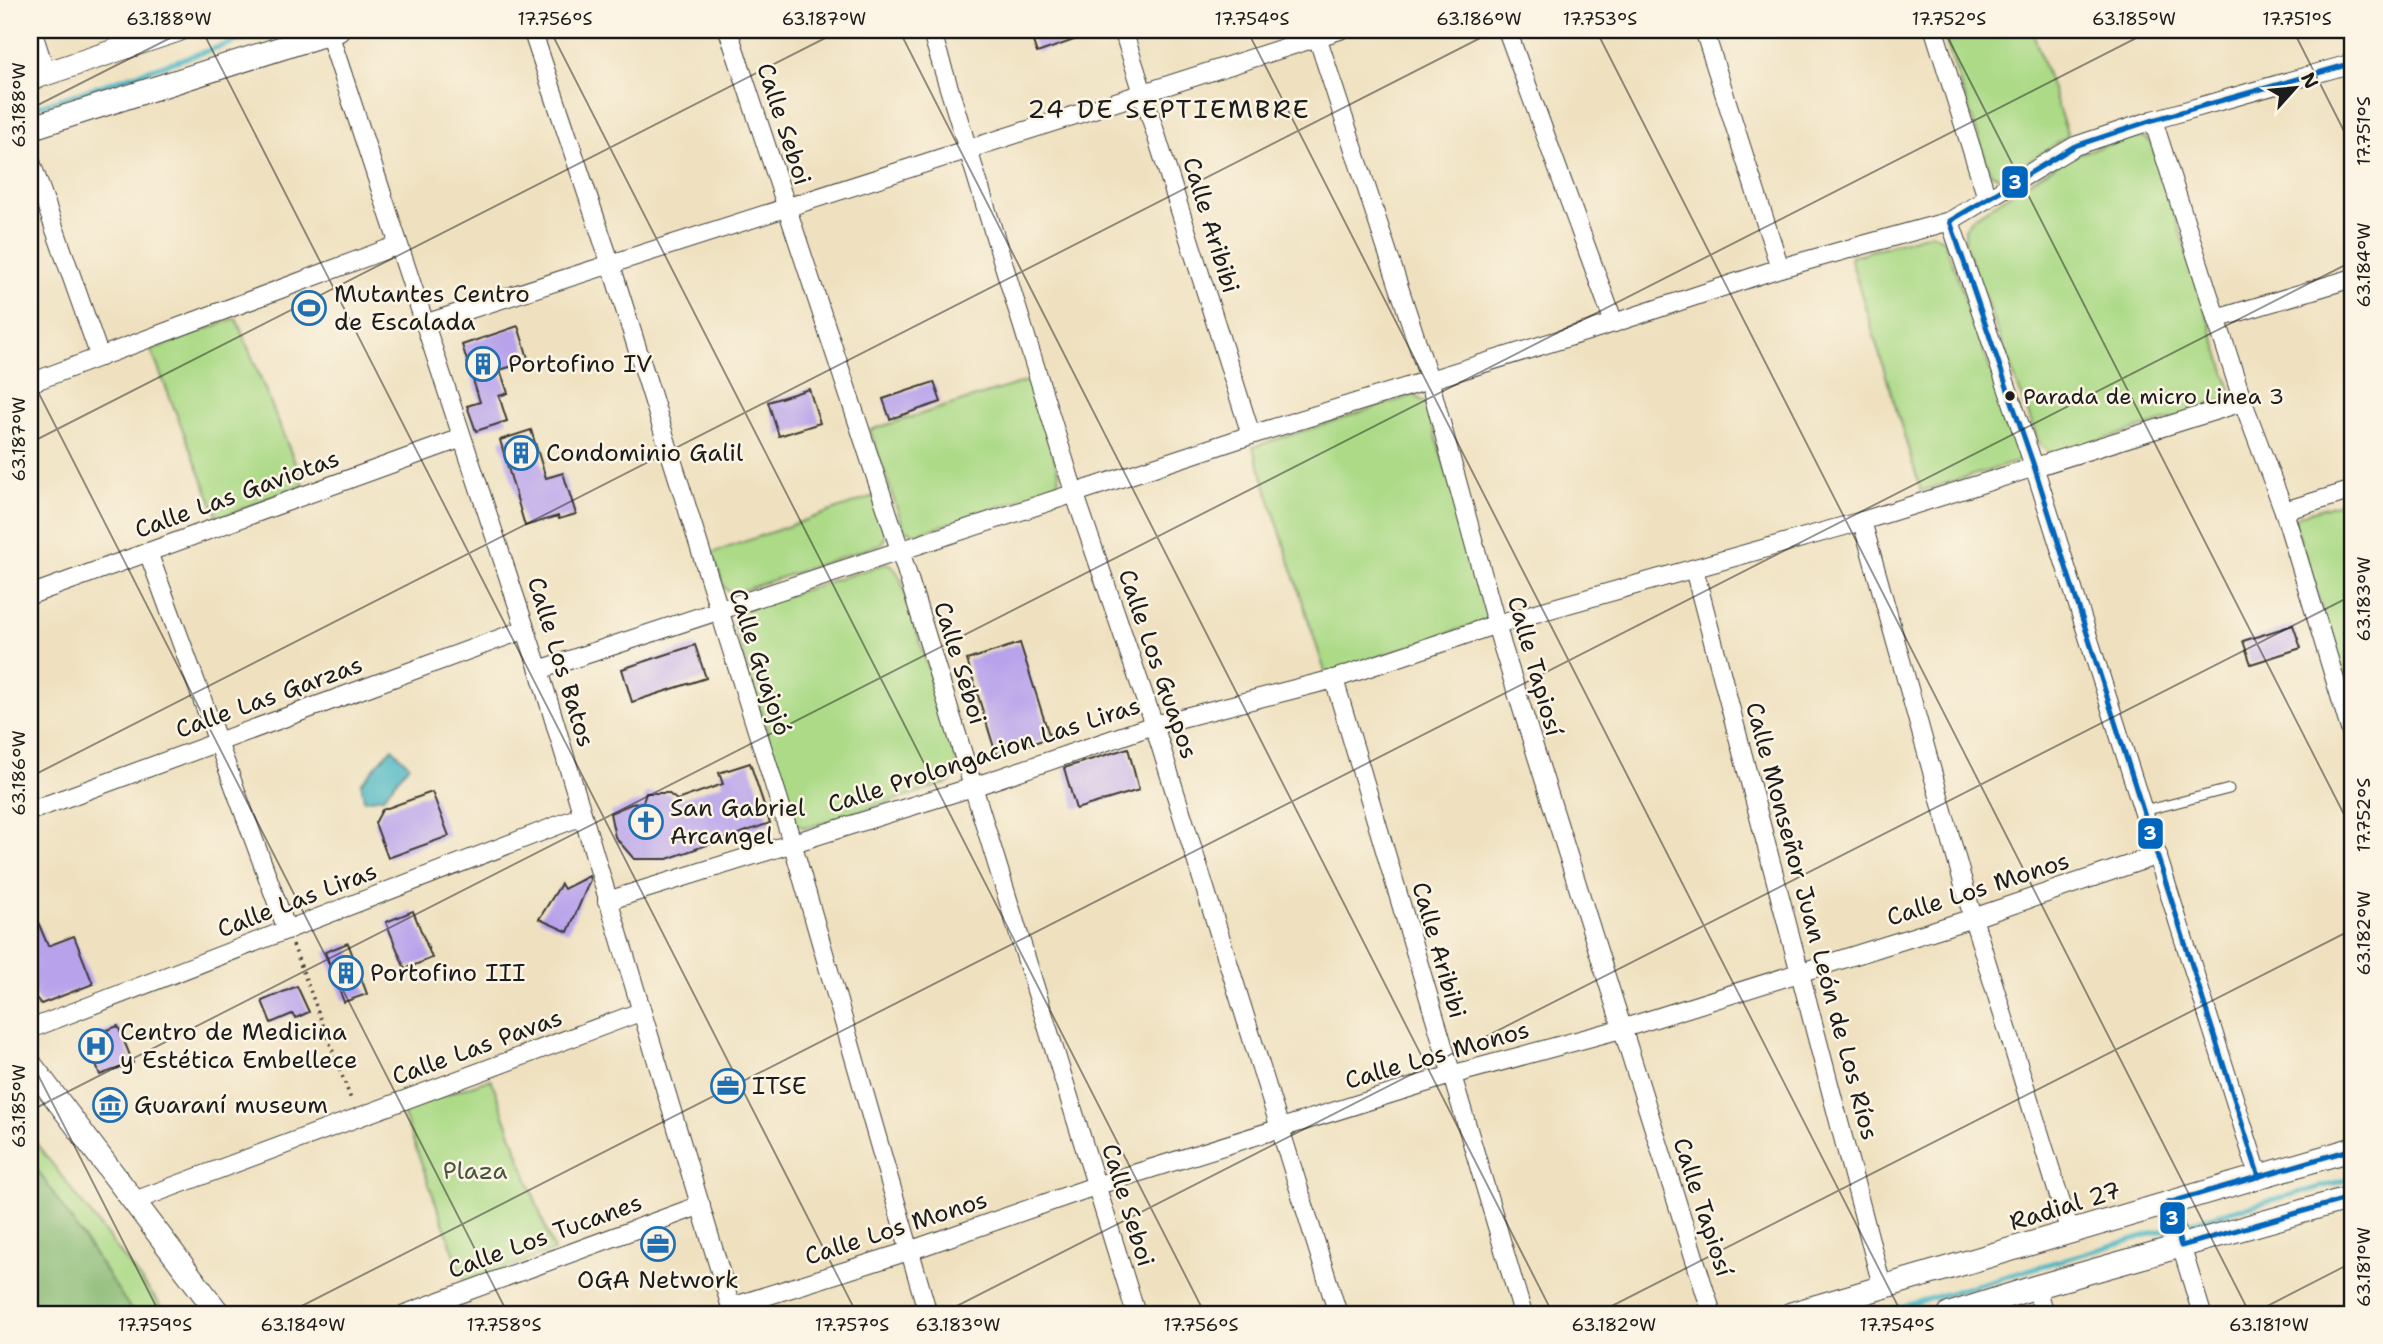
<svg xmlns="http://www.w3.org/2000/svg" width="2383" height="1344" viewBox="0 0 2383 1344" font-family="'Shantell Sans',sans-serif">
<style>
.green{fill:#acda87;stroke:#647b52;stroke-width:2}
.forest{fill:#89ba74;stroke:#526b48;stroke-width:2}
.water{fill:#47b5c2;stroke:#32686f;stroke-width:2}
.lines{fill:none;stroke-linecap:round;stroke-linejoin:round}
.stream{stroke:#47b5c2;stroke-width:5}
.building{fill:#b7a2eb}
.service-casing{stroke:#3c3a35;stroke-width:11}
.minor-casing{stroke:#3c3a35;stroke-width:20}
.tertiary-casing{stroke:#3c3a35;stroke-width:25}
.path{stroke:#3c3a35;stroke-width:3.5;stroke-dasharray:2 5;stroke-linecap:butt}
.service{stroke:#fff;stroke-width:9}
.minor{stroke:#fff;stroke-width:18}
.tertiary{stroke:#fff;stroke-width:23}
.bus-1-casing{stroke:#fcf5e5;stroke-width:10}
.bus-1{stroke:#0065bd;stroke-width:5}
.ticks{fill:none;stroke:#1c1c1c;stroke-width:2;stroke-opacity:0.45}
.bus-dot{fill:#1c1c1c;stroke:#fcf5e5;stroke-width:2.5}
.labels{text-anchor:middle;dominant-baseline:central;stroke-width:5;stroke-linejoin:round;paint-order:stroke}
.bus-label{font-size:22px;fill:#1c1c1c;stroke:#fcf5e5;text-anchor:start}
.street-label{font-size:24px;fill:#1c1c1c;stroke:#fcf5e5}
.poi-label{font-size:24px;fill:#1c1c1c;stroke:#fcf5e5;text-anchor:start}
.park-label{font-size:24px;fill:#47553c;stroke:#fcf5e5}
.neighbourhood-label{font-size:26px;letter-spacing:2px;fill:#1c1c1c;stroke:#fcf5e5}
.line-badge{stroke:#fcf5e5;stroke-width:2.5}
.badge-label{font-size:19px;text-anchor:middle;font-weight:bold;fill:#fff}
.neatline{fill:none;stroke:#1c1c1c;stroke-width:2.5}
.ticks-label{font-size:18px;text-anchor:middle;fill:#1c1c1c}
</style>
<rect width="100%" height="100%" fill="#fcf5e5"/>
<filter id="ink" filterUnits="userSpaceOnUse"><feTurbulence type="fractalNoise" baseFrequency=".0143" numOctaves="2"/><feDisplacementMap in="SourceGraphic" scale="14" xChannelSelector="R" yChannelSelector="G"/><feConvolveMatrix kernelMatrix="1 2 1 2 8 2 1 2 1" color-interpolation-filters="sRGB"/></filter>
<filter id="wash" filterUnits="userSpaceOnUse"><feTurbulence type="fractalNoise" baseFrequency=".00686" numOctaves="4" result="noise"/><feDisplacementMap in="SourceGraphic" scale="28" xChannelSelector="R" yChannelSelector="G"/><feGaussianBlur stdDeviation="1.57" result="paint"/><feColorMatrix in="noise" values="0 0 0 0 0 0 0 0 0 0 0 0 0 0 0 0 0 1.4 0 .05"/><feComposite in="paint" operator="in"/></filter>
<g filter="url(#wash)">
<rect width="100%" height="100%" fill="#efe1c0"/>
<!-- green -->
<g class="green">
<polygon points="1942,30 2032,30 2068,136 2004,178 1991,174"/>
<polygon points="2138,136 2146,138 2152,145 2231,390 2224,403 2052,455 2040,445 1965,245 1965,229 1971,219 2070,156"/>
<polygon points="1932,233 1944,240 2021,457 2017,462 1921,491 1850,257"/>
<polygon points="236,318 304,485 218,518 151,350"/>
<polygon points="1030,380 1059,473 1058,481 1053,489 917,534 904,529 870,430"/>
<polygon points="1414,395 1425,403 1491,611 1487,620 1326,675 1253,447"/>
<polygon points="874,496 885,530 886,536 881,544 735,593 729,592 724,587 712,553"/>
<polygon points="2353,499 2353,691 2345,683 2294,520 2300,515"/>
<polygon points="887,563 892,565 900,577 958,766 956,776 948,783 806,828 797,825 792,815 734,624 736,616 742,610"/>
<polygon points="491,1079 554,1251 465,1283 402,1110"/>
<polygon points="30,1135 167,1314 30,1314"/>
</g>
<!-- forest -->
<polygon class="forest" points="30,1161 41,1175 134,1314 30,1314"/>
<!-- water -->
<polygon class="water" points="392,748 409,765 383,797 364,800 361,783"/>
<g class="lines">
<!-- stream -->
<g class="stream">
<polyline points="30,109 271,30"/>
<polyline points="1877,1314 2202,1219 2353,1178"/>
</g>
</g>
<g id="blocks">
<!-- building -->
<g class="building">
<polygon points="1029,30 1096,30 1097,32 1037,53"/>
<polygon points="518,326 529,361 500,370 508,393 499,396 507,421 476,431 467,406 480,402 462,345"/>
<polygon points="934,382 941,402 890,419 883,399"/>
<polygon points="809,389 820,423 779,436 768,402"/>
<polygon points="531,430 546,478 563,473 576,514 559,519 558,516 525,526 500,440"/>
<polygon points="2293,625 2301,648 2251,664 2243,641"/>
<polygon points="1020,643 1050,738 996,754 967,660"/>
<polygon points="695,645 706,678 632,702 622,669"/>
<polygon points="1128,748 1139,790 1076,809 1064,768"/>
<polygon points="750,763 770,823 667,859 634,859 615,837 610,813 631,804 643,802 646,793 668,793 677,800 723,784 719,773"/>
<polygon points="432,792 449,836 388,858 375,823 382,810"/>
<polygon points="589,876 590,880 568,932 539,919 561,884 564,889"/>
<polygon points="30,903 48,946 74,936 93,984 41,1004 30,991"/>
<polygon points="413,911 432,958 405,969 386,922"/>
<polygon points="348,943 367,994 344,1002 325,952"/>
<polygon points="297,986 309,1012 296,1018 292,1014 271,1023 262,1001"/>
<polygon points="118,1026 133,1063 100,1075 85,1038"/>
</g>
</g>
</g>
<g filter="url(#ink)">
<use href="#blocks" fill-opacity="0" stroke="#3c3a35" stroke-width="2"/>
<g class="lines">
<!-- service casing -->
<g class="service-casing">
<polyline id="service" points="2144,811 2229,789"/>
</g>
<!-- minor casing -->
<g class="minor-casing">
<g id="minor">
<polyline points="32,30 46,73"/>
<polyline points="328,30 539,670 733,1314"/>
<polyline points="532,30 611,265 792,842 928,1314"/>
<polyline points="728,30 900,550 1136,1314"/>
<polyline points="931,30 1074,492 1154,725 1338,1314"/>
<polyline points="1123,30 1251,435"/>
<polyline points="1315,30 1429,379 1502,645 1712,1314"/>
<polyline points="1507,30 1614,323"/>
<polyline points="1704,30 1780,268"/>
<polyline points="1934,30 1987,198"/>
<polyline points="2153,120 2243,402 2284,511 2353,739"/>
<polyline points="30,159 100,357"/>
<polyline points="1950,221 2034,466 2259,1177"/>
<polyline points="2216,319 2353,278"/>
<polyline points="424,324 1340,30"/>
<polyline points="30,383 398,245"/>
<polyline points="2284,511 2353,490"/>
<polyline points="1862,521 1973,918 2070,1232"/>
<polyline points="148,552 287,930"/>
<polyline points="1694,569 1882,1286"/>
<polyline points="30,595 462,438"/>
<polyline points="539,670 1251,435 1614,323 1780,268 1950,221 2075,146 2153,120 2353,63"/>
<polyline points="1334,679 1523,1314"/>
<polyline points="30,811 526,629"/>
<polyline points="607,901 973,787 1154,725 1334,679 1497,624 1862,521 2243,402"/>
<polyline points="30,1029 582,816"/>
<polyline points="134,1201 640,1012"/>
<polyline points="2168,1203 2202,1314"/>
<polyline points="2036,1287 2044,1314"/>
<polyline points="731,1307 909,1251 1095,1186 1451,1075 1621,1029 1973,918 2158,855"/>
<polyline points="405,1314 701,1205"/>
</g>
</g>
<!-- tertiary casing -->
<g class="tertiary-casing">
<g id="tertiary">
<polyline points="30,79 178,30"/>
<polyline points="30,128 338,30"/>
<polyline points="30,1064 219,1314"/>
<polyline points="1791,1314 2353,1149"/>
<polyline points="1950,1314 2036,1287 2353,1197"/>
</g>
</g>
<!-- path -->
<polyline class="path" points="293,945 352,1102"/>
<!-- service -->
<use href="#service" class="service"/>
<!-- minor -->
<use href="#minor" class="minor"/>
<!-- tertiary -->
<use href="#tertiary" class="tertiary"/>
<!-- bus-1 casing -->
<g class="bus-1-casing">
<g id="bus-1">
<polyline points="2353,1149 2168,1203 2181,1246 2353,1197"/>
<polyline points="2259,1177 2034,466 1950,221 2075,146 2153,120 2353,63"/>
</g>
</g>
<!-- bus-1 -->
<use href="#bus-1" class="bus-1"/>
</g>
</g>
<!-- ticks -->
<path class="ticks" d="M202,30L857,1314M550,30L1205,1314M899,30L1553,1314M1247,30L1902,1314M1596,30L2250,1314M1944,30L2353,832M2293,30L2353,149M30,109L186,30M30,376L508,1314M30,443L841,30M30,777L1496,30M30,1059L160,1314M30,1111L2152,30M286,1314L2353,261M941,1314L2353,595M1596,1314L2353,929M2252,1314L2353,1262"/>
<!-- icons -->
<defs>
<g id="stadium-ring" transform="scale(1.75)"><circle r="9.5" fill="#fcf5e5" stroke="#1f6fb2" stroke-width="1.5"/><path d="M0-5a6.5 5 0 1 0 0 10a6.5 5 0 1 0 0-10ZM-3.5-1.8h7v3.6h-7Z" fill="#1f6fb2"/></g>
<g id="building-ring" transform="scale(1.75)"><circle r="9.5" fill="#fcf5e5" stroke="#1f6fb2" stroke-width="1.5"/><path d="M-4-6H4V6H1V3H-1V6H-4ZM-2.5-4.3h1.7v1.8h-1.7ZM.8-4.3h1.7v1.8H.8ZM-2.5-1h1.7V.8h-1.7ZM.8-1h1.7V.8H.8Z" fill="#1f6fb2"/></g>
<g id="church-ring" transform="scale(1.75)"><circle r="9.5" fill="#fcf5e5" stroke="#1f6fb2" stroke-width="1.5"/><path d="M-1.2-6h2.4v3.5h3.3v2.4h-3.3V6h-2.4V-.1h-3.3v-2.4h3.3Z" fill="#1f6fb2"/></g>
<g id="hospital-ring" transform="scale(1.75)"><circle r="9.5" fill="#fcf5e5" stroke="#1f6fb2" stroke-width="1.5"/><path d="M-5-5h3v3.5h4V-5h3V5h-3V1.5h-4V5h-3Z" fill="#1f6fb2"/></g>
<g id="office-ring" transform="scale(1.75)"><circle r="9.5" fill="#fcf5e5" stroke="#1f6fb2" stroke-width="1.5"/><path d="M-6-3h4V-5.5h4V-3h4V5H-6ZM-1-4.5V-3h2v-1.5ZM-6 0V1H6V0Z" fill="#1f6fb2"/></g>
<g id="museum-ring" transform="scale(1.75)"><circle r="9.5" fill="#fcf5e5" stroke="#1f6fb2" stroke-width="1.5"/><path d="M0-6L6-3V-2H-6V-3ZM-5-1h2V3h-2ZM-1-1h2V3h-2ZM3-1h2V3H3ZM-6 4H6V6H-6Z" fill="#1f6fb2"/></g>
</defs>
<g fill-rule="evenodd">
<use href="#stadium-ring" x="309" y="308"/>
<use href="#building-ring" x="483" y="364"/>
<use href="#building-ring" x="521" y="453"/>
<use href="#church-ring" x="646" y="822"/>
<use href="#building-ring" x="346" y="973"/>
<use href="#hospital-ring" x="96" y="1046"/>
<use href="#office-ring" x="728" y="1086"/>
<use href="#museum-ring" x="110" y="1105"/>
<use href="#office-ring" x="658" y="1244"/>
</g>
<!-- markers -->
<circle class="bus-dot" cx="2010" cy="396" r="6"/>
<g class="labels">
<!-- bus labels -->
<g class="bus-label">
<text x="2023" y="396">Parada de micro Linea 3</text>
</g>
<!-- street labels -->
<g class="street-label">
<text transform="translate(784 124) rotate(72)">Calle Seboi</text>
<text transform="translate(1211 225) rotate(73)">Calle Aribibi</text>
<text transform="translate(237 494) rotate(-20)">Calle Las Gaviotas</text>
<text transform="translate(561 662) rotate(73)">Calle Los Batos</text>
<text transform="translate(760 662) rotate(72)">Calle Guajojó</text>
<text transform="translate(960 663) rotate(73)">Calle Seboi</text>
<text transform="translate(1158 664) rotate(71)">Calle Los Guapos</text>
<text transform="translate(1535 666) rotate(74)">Calle Tapiosí</text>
<text transform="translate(269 697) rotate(-20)">Calle Las Garzas</text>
<text transform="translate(984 755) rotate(-18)">Calle Prolongacion Las Liras</text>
<text transform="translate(1978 889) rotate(-18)">Calle Los Monos</text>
<text transform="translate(297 900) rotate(-21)">Calle Las Liras</text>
<text transform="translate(1812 921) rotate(75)">Calle Monseñor Juan León de Los Ríos</text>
<text transform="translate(1439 950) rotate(74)">Calle Aribibi</text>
<text transform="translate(477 1047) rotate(-20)">Calle Las Pavas</text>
<text transform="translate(1437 1055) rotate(-16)">Calle Los Monos</text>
<text transform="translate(1128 1205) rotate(73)">Calle Seboi</text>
<text transform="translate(2065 1206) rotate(-17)">Radial 27</text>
<text transform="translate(1703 1207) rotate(72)">Calle Tapiosí</text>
<text transform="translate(896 1228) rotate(-18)">Calle Los Monos</text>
<text transform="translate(545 1236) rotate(-20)">Calle Los Tucanes</text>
</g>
<!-- poi labels -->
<g class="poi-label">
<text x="334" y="294">Mutantes Centro<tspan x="334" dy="28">de Escalada</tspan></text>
<text x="508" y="364">Portofino IV</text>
<text x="546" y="453">Condominio Galil</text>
<text x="670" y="808">San Gabriel<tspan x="670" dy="28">Arcangel</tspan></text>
<text x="370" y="973">Portofino III</text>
<text x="120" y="1032">Centro de Medicina<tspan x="120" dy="28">y Estética Embellece</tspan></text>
<text x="752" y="1086">ITSE</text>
<text x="134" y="1105">Guaraní museum</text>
<text x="658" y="1280" text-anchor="middle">OGA Network</text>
</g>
<!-- park labels -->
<g class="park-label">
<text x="475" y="1171">Plaza</text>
</g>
<!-- neighbourhood labels -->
<g class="neighbourhood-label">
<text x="1169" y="108">24 DE SEPTIEMBRE</text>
</g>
</g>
<g class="line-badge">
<rect x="2001" y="165" width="28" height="34" rx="7" fill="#0065bd"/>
<rect x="2137" y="817" width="27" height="33" rx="7" fill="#0065bd"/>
<rect x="2159" y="1201" width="27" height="34" rx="7" fill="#0065bd"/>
</g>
<g class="badge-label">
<text x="2015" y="189">3</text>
<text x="2150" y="840">3</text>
<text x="2172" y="1225">3</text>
</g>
<!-- margin -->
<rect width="2383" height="1344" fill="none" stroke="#fcf5e5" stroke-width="77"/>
<!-- north arrow -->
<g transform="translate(2295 88) rotate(63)" stroke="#fcf5e5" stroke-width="5" paint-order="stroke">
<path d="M0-5L12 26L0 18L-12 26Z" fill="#1c1c1c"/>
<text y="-10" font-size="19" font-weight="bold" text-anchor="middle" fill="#1c1c1c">N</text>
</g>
<rect x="38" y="38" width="2306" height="1268" class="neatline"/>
<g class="ticks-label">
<text x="169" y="25">63.188°W</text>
<text x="555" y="25">17.756°S</text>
<text x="824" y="25">63.187°W</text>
<text x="1252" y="25">17.754°S</text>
<text x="1479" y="25">63.186°W</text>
<text x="1600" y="25">17.753°S</text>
<text x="1949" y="25">17.752°S</text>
<text x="2134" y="25">63.185°W</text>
<text x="2297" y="25">17.751°S</text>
<text transform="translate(19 105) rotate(-90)" y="6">63.188°W</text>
<text transform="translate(2364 131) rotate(-90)" y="6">17.751°S</text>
<text transform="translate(2364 265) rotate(-90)" y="6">63.184°W</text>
<text transform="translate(19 439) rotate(-90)" y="6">63.187°W</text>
<text transform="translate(2364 599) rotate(-90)" y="6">63.183°W</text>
<text transform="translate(19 773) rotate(-90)" y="6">63.186°W</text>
<text transform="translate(2364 815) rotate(-90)" y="6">17.752°S</text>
<text transform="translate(2364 933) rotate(-90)" y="6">63.182°W</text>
<text transform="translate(19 1106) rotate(-90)" y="6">63.185°W</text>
<text transform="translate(2364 1267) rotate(-90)" y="6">63.181°W</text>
<text x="155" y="1331">17.759°S</text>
<text x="303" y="1331">63.184°W</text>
<text x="504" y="1331">17.758°S</text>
<text x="852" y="1331">17.757°S</text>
<text x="958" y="1331">63.183°W</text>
<text x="1201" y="1331">17.756°S</text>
<text x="1614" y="1331">63.182°W</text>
<text x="1897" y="1331">17.754°S</text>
<text x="2269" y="1331">63.181°W</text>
</g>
</svg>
